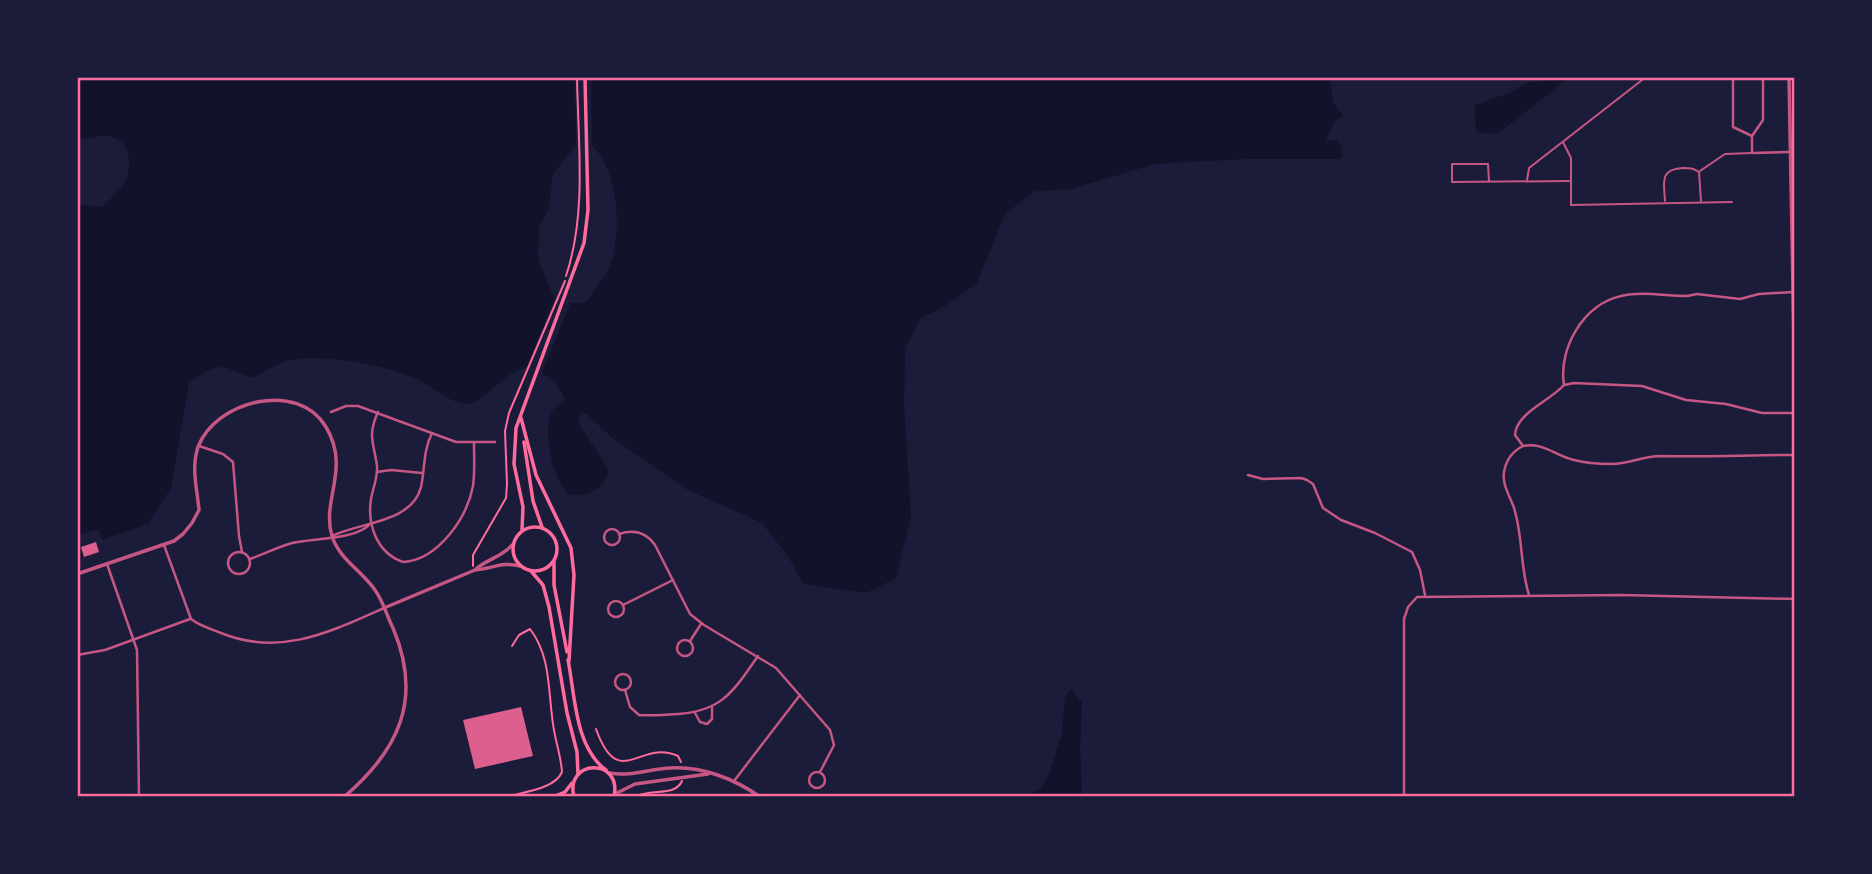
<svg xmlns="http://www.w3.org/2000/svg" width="1872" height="874" viewBox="0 0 1872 874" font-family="'PT Serif',serif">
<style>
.water{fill:#12122b;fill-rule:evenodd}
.pier{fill:#1b1b3a}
.building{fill:#dd5f8e}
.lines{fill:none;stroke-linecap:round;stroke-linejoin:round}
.path{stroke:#ff6b9d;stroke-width:2}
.service{stroke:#c65784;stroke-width:2}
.minor{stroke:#c65784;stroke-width:2.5}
.tertiary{stroke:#c65784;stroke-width:3.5}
.secondary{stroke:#ff6b9d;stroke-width:3.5}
.neatline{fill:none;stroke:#ff6b9d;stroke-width:2.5}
</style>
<rect width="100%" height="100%" fill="#1b1b3a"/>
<!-- water -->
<g class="water">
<path d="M77,77H1329L1334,104L1343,115L1334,122L1326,140H1337L1342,148L1341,159H1245L1155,164L1071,189L1035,191L1005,214L977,283L948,304L920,319L905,348L904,407L911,517L896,578L866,593L803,584L788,556L762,523L686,489L611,437L586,413L579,416V424L609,470C606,488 586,499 568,494C553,479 541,429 553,410C557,405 562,403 565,399C557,382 547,374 529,367C504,369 484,405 466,404C451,403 432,387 419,380C388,365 326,354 292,360C278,362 266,371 253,378C218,365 221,360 189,383L171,488L150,520L151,523L102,540L99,529L77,535V204L102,207C110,199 119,192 125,182C133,164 131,140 108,136C99,135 90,140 80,139L77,132ZM576,145H591C620,168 624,243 606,274C603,279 599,282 596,287C593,291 591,298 587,301C580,306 563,302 555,300L540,265L538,253L539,227L549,208L553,174Z"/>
<polygon points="1553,77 1570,77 1501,131 1493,134 1476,132 1475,105 1512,92 1527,83 1543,81"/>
<polygon points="1071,689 1082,702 1080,748 1082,797 1026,797 1040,789 1049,775 1062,733 1065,697"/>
</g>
<!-- pier -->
<g class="pier">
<polygon points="575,77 591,77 592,150 581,145 576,151"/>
<polygon points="556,295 558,298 572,299 541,375 525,371"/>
</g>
<!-- building -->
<g class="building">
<polygon points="96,542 99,552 84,557 81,547"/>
<polygon points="521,707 533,756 475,769 463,720"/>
</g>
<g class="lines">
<!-- path -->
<g class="path">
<path d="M566,276C587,213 578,143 577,77"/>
<polyline points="473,566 473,555 506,498 507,484 505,431 509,413 565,281"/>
<path d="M596,729C619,793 640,738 678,756L681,762"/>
<path d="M506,797C523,792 555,789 562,772C561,756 555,740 553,724C548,691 551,656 530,629L519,635L512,646"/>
<path d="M634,797C652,788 675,797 682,781"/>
</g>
<!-- service -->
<g class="service">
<polyline points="1563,142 1571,158 1571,205 1732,202"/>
<polyline points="1700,171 1725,154 1752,153"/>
<polyline points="1699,172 1701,201"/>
<polyline points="1527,180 1529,168 1646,77"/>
<polyline points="1489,181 1488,164 1452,164 1452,182 1569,181"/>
<path d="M1665,201C1664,183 1659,169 1683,168C1690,168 1693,168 1699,172"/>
</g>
<!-- minor -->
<g class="minor">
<polyline points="1733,77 1733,127 1752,136"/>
<polyline points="1763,77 1763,120 1752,136 1752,153 1790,152"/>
<polyline points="1564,385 1574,383 1642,386 1686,400 1726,404 1762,413 1795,413"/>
<polyline points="331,412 346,406 358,406 456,442 495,442"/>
<path d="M378,412C367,436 374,443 377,466C378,477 373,488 371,499C367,525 377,553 403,562C438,560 467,518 473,486C475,472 474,457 474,443"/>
<polyline points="199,446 223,454 233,462 239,536 242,552"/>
<path d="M1523,446C1544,442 1555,456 1574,460C1585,463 1600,464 1612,464C1628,464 1644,456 1660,456C1705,457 1750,455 1795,455"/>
<polyline points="377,472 391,470 422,473"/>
<polyline points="1248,475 1263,479 1301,478 1307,480 1313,484 1323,508 1341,520 1375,533 1412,552 1420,570 1425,595"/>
<circle cx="612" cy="537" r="8"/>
<path d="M619,534C634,529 646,532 655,545L690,614L704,625L776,668L830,730L834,745L820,772"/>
<path d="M332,536C360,522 412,523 421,487C425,469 423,451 432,433"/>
<path d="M164,545L191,619C200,626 211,629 221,633C280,657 330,632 384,608"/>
<circle cx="239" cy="563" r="11"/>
<path d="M250,559C264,554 278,547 292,543C314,538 357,540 371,523"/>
<polyline points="107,564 137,650 139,797"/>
<path d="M1529,595C1520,567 1523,536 1514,508C1510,496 1502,485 1504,472C1506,460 1513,451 1523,446L1515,435C1516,413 1550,401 1564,385C1558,348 1584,304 1621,296C1642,291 1666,296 1687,296L1697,294L1740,299L1759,294L1793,292"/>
<circle cx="616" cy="609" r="8"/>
<polyline points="623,605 673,580"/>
<circle cx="685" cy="648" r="8"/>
<polyline points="690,641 701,624"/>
<polyline points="77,655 105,650 190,619"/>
<circle cx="623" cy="682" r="8"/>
<path d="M625,690L630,707L639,715C652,716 665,715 678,714C723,711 734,690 758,656"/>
<polyline points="695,713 700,722 707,724 712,719 712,707"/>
<circle cx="817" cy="780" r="8"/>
<polyline points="734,781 800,695"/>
<polyline points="1404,797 1404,619 1408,607 1417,597 1621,595 1795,599"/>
</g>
<!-- tertiary -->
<g class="tertiary">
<polyline points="1789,77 1795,394"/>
<polyline points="1795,428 1795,431"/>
<path d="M476,569C487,559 502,557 512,545"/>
<path d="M77,574L174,541L183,534L192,523L199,510C197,488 191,468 198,447C216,400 298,380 326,427C351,469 321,500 332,536C339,559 362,571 375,590C383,601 387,616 393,628C423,699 399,750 344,797"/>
<path d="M384,608L475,570C491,569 503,561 520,566"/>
<path d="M609,773C631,777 649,769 670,768C702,766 735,779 760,797"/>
<polyline points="615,794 635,784 708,774"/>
</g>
<!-- secondary -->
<g class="secondary">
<polyline points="521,418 536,475 571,548 574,575 569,661"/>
<polyline points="524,442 533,501 542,527"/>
<circle cx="535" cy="549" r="22"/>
<polyline points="522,530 523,507 514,464 516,428 584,243 588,210 585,77"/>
<polyline points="554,561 554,585 567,652"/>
<polyline points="531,571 543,585 549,607 567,713 577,752 578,774"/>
<path d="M568,660C575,695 575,748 606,770"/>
<polyline points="553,797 565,792 572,783"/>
<path d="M574,797C564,759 623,757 614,797"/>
</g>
</g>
<!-- border -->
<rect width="1872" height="874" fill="none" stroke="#1b1b3a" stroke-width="158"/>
<rect x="79" y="79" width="1714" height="716" class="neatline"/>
</svg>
